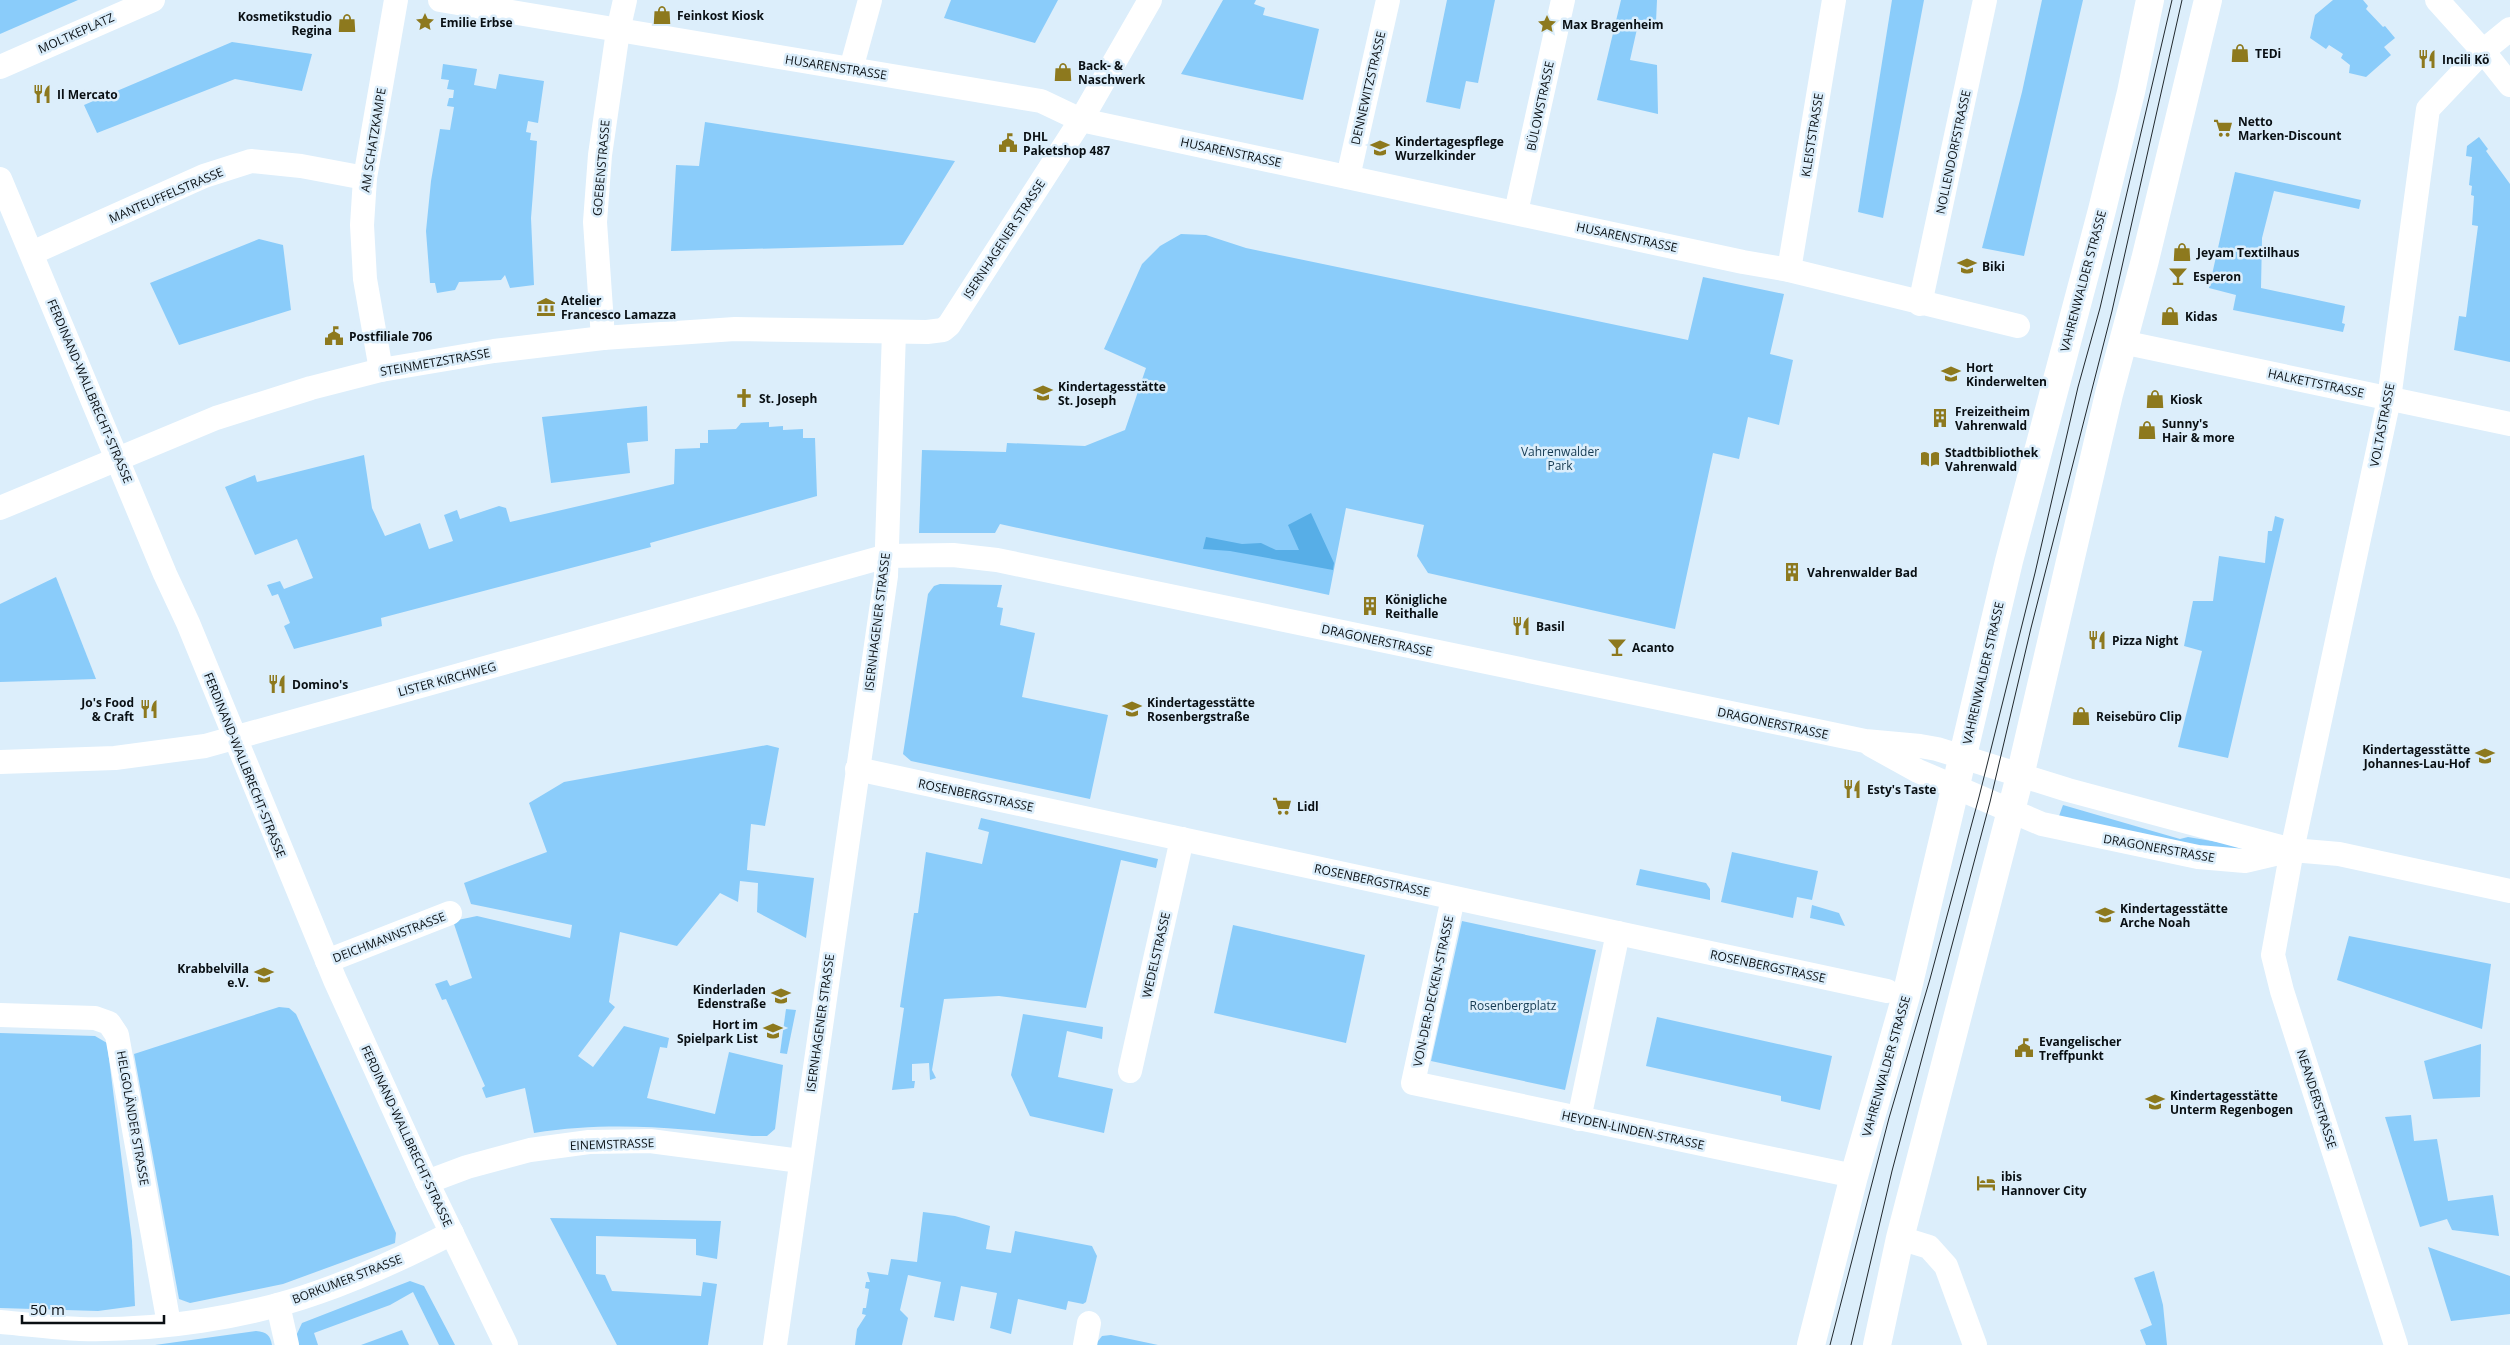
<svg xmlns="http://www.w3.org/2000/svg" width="2510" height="1345" viewBox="0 0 2510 1345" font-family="'Open Sans',sans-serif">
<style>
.green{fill:#8accfa}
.water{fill:#57aee7}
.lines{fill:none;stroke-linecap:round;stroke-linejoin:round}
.minor{stroke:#fff;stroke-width:24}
.major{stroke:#fff;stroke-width:28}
.tram{stroke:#21282d;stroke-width:1}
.labels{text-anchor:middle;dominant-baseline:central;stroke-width:5;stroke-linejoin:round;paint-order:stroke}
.poi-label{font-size:12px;font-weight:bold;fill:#090f13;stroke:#dceefb;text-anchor:start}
.street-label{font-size:12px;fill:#090f13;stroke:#dceefb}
.park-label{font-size:12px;fill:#143951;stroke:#dceefb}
</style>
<rect width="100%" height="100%" fill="#dceefb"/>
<!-- green -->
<g class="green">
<polygon points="0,0 78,0 0,34"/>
<polygon points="951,0 1058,0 1035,43 944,18"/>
<polygon points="1223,0 1256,0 1254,4 1265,8 1263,15 1319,29 1303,100 1181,74"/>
<polygon points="1447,0 1495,0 1478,83 1466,81 1460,109 1426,102"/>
<polygon points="1621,0 1657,0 1656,22 1639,20 1630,60 1657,65 1658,114 1597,100"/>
<polygon points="1892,0 1924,0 1883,218 1858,212"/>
<polygon points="2042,0 2083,0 2024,256 1982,248 2022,92"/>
<polygon points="2333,0 2363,0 2368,6 2366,9 2383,27 2385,26 2395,38 2384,47 2391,55 2366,77 2349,73 2350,65 2341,58 2343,54 2329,45 2326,49 2310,38 2315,15"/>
<polygon points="232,42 312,54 302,91 235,79 97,133 84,105"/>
<polygon points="443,64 477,69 474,85 496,89 499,74 544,81 538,123 528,121 526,132 531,133 530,140 537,141 531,218 534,285 510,288 505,275 501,280 459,282 455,290 437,293 435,283 430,283 426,231 431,181 440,129 450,130 454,107 447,106 449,98 453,98 454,90 447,89 449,80 441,79"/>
<polygon points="705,122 955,161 903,245 671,251 676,165 699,166"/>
<polygon points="2479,137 2488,149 2486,151 2510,184 2510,362 2454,350 2459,316 2466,317 2478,226 2472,225 2474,196 2471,195 2472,186 2469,185 2472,157 2466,156 2467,146"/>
<polygon points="2235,172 2361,200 2359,209 2274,191 2262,238 2261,288 2345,306 2342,323 2345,324 2343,332 2233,310 2236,295 2209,288"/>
<polygon points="1181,234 1206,235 1246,248 1688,340 1703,277 1784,294 1770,354 1793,360 1779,425 1748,417 1739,459 1713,453 1675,629 1428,573 1417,556 1424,525 1346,508 1329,595 1000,524 995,533 919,533 922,450 1006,452 1007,443 1085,446 1125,430 1146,368 1104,349 1142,264 1160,246"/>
<polygon points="259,239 283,245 291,310 179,345 150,283"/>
<polygon points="647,406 648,441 627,443 630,473 551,483 542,417"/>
<polygon points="769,422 769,427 783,426 783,430 803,429 803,438 815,438 817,496 650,543 651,547 381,618 382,626 294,649 284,626 290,623 278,594 272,596 267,585 280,581 284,589 313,578 297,539 255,555 225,487 255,475 257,482 364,455 372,508 385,536 420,523 429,549 453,541 444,515 457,510 460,519 499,506 506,508 510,522 674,484 675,449 700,448 700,443 708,443 708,430 736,429 741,423"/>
<polygon points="2275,516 2284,519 2228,758 2178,747 2202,651 2184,646 2193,601 2213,601 2219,556 2265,563 2268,531 2272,531"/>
<polygon points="56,577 96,679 0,682 0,604"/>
<polygon points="940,584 1002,585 997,607 1003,608 1000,625 1035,633 1022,697 1108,715 1090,799 911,761 903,754 928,594 934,586"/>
<path d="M767,745L779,748L765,826L751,824L747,870L814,878L806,938L757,912L758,883L740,881L738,902L720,893L677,946L620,932L609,1002L615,1007L578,1056L593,1067L624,1026L669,1038L667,1048L660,1047L647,1098L715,1114L729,1052L783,1065L775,1129L767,1136H752C676,1128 611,1121 534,1133L525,1088L486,1098L482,1088L485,1086L446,999L442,1000L435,984L447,980L450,986L472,978L453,921L477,916L570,938L572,925L471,904L464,883L547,852L529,803L564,782Z"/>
<polygon points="2063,805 2180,839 2188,837 2247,847 2247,851 2183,845 2059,816"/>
<polygon points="981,818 1158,859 1156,868 1121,860 1086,1008 999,996 944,999 932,1070 936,1078 930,1080 929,1063 912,1064 912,1081 915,1081 914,1088 892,1090 904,1008 900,1007 914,913 918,913 926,852 982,864 989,832 978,829"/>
<polygon points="1732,852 1818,871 1812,900 1797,897 1793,918 1721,902"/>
<polygon points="1640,869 1706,883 1710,889 1710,900 1636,885"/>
<polygon points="1812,905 1839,913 1845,926 1810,918"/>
<polygon points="1462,921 1596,950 1565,1090 1431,1061"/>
<polygon points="1233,925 1365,955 1346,1043 1214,1013"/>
<polygon points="2349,936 2491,964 2482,1029 2337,980"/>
<polygon points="279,1007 289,1008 296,1014 396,1233 395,1243 283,1284 190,1303 179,1299 134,1054"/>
<polygon points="786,1009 796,1010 787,1054 780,1053"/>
<polygon points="1023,1014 1103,1027 1102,1039 1067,1031 1058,1077 1113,1089 1104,1133 1030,1116 1011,1075"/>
<polygon points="1657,1017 1832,1056 1820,1110 1781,1101 1781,1096 1646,1066"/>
<polygon points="0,1033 95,1036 107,1043 132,1241 135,1306 98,1311 0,1308"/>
<polygon points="2481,1044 2480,1097 2433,1099 2424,1061"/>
<polygon points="2411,1115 2414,1141 2437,1139 2448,1201 2493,1195 2499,1236 2452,1230 2447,1219 2420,1227 2385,1117"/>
<polygon points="923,1212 955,1216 990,1226 986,1249 1011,1253 1015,1231 1092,1246 1097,1256 1086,1302 1083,1304 1068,1301 1066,1310 1018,1299 1011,1334 990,1328 997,1293 961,1286 954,1321 934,1317 941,1282 908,1275 900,1310 908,1318 902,1345 855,1345 857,1329 866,1315 862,1314 863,1308 866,1308 869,1289 865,1288 866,1282 870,1282 867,1272 888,1275 891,1259 917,1262"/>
<polygon points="550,1218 721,1221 717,1259 696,1255 696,1239 596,1236 596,1274 605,1275 612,1291 701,1296 703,1282 717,1284 708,1345 617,1345"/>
<polygon points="2428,1247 2510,1276 2510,1314 2451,1321"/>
<polygon points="2154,1271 2163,1305 2167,1345 2146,1345 2140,1330 2152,1325 2134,1278"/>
<polygon points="410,1281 424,1286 455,1345 439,1345 413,1292 390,1305 314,1333 318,1345 296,1345 295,1338 302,1323"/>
<polygon points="402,1330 409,1345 361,1345"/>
<path d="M256,1331C267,1332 270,1335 272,1345H155Z"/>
<polygon points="1111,1335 1158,1345 1095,1345 1102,1336"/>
</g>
<!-- water -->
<polygon class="water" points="1311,513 1334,563 1333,570 1230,551 1203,549 1206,537 1242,544 1261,543 1276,550 1299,550 1288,525"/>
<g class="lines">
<!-- minor -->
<g class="minor">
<polyline points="440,0 1041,101 1081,120 1743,262 1789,270 2018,326"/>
<polyline points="2437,0 2483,51 2510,85"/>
<polyline points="0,67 153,0"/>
<polyline points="851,69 870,0"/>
<polyline points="1348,177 1388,0"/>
<polyline points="0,179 165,574 188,623 335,980 427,1182 506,1345"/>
<polyline points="1516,212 1563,0"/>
<polyline points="32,253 204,176 251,161 301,166 365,178"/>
<polyline points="1789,270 1834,0"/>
<polyline points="1920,304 1985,0"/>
<polyline points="603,338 595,222 600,155 618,31 625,0"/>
<polyline points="2122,342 2510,424"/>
<polyline points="381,370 365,279 362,225 365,178 396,0"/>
<polyline points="0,508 216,418 311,388 381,370 494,351 603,338 735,329 927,332 943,330 949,325 1081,120 1150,0"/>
<polyline points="1871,745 1918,771 2042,824 2198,857 2245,861 2288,851"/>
<polyline points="0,762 115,758 205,746 887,556 953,555 997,560 1865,741 1920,746 1937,749 2068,790 2292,850 2339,854 2510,891"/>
<polyline points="857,769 1887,991"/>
<polyline points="1453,898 1413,1083 1854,1176"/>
<polyline points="327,961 450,913"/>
<polyline points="0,1015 95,1018 109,1023 117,1035 169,1324"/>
<polyline points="1130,1071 1182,839"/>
<polyline points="1579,1119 1618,933"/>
<polyline points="427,1182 467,1167 530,1150 589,1142 650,1141 800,1161"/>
<polyline points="1900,1238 1929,1247 1946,1266 1975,1345"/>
<polyline points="278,1305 287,1345"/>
<path d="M0,1322C26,1324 53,1328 80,1329C157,1331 246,1318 319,1292C365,1276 409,1255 452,1233"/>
<polyline points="775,1345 886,576 894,332"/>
<polyline points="1085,1345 1089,1323"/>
<polyline points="2396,1345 2282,991 2273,955 2292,850 2389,399 2428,109 2483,51 2510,29"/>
</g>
<!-- major -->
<g class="major">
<polyline points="1811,1345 1854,1176 1906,996 2009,561 2102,210 2131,92 2150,0"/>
<polyline points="1877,1345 1900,1238 2020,776 2109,394 2145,260 2208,0"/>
</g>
<!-- tram -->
<g class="tram">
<polyline points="1830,1345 1889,1118 1930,979 1979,797 2035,573 2078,387 2100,308 2172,0"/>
<polyline points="1851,1345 1892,1171 1990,802 2031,628 2112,311 2182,0"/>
</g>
</g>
<!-- icons -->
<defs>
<g id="shop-bare" transform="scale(1.5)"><path d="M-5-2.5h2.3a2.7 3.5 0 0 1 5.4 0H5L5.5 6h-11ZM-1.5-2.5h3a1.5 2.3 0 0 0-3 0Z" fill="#8d791e" stroke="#dceefb" stroke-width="2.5" paint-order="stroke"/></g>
<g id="sight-bare" transform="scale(1.5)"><path d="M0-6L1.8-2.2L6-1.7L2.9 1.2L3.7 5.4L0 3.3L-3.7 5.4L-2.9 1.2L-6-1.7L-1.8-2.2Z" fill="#8d791e" stroke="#dceefb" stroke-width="2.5" paint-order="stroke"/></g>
<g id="restaurant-bare" transform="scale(1.5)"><path d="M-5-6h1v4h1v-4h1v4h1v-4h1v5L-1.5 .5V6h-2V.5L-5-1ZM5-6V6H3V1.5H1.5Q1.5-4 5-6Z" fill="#8d791e" stroke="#dceefb" stroke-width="2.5" paint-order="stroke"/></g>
<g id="supermarket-bare" transform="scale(1.5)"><path d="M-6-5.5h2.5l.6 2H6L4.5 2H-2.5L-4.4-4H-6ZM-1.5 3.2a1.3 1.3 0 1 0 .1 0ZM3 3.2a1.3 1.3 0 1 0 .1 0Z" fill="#8d791e" stroke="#dceefb" stroke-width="2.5" paint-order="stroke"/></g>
<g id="civic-bare" transform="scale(1.5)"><path d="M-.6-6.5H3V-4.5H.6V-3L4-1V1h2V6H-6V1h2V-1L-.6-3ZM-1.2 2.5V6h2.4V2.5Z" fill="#8d791e" stroke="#dceefb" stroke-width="2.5" paint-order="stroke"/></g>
<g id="school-bare" transform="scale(1.5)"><path d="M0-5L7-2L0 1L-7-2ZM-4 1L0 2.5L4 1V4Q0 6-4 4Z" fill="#8d791e" stroke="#dceefb" stroke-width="2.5" paint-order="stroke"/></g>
<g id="bar-bare" transform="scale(1.5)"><path d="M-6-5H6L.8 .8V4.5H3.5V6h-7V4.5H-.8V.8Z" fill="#8d791e" stroke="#dceefb" stroke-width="2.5" paint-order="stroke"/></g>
<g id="museum-bare" transform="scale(1.5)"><path d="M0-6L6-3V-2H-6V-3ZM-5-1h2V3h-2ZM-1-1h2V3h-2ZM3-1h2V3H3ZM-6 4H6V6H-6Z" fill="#8d791e" stroke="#dceefb" stroke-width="2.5" paint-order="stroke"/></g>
<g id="church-bare" transform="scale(1.5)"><path d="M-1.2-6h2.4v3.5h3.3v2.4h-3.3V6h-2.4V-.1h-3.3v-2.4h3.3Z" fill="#8d791e" stroke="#dceefb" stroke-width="2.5" paint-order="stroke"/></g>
<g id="building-bare" transform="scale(1.5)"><path d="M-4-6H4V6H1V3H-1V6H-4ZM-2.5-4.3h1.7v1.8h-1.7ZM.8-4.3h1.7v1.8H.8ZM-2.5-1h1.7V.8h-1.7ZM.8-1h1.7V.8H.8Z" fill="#8d791e" stroke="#dceefb" stroke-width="2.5" paint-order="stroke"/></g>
<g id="library-bare" transform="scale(1.5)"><path d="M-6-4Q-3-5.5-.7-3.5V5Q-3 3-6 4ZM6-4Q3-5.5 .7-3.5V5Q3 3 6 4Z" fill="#8d791e" stroke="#dceefb" stroke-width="2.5" paint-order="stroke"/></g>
<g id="hotel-bare" transform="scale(1.5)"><path d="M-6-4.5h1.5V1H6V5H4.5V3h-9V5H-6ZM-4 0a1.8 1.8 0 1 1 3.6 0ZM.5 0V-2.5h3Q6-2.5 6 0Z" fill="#8d791e" stroke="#dceefb" stroke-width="2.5" paint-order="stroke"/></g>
</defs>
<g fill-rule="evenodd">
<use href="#shop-bare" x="662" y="15"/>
<use href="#sight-bare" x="425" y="22"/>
<use href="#shop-bare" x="347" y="23"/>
<use href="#sight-bare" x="1547" y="24"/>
<use href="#shop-bare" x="2240" y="53"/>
<use href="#restaurant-bare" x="2427" y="59"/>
<use href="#shop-bare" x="1063" y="72"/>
<use href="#restaurant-bare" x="42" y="94"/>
<use href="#supermarket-bare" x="2223" y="128"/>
<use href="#civic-bare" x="1008" y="143"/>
<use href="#school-bare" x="1380" y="148"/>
<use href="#shop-bare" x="2182" y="252"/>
<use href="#school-bare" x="1967" y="266"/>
<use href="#bar-bare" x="2178" y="276"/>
<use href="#museum-bare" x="546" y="307"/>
<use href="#shop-bare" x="2170" y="316"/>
<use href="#civic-bare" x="334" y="336"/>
<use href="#school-bare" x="1951" y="374"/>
<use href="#school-bare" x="1043" y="393"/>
<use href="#church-bare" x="744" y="398"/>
<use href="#shop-bare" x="2155" y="399"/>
<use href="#building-bare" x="1940" y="418"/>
<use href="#shop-bare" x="2147" y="430"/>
<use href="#library-bare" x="1930" y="459"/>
<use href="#building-bare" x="1792" y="572"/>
<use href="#building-bare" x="1370" y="606"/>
<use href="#restaurant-bare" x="1521" y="626"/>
<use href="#restaurant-bare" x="2097" y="640"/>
<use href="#bar-bare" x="1617" y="647"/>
<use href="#restaurant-bare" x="277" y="684"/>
<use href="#restaurant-bare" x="149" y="709"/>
<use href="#school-bare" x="1132" y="709"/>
<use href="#shop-bare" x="2081" y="716"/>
<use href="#school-bare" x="2485" y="756"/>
<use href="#restaurant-bare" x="1852" y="789"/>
<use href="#supermarket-bare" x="1282" y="806"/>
<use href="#school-bare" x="2105" y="915"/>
<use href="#school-bare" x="264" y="975"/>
<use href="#school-bare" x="781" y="996"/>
<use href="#school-bare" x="773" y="1031"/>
<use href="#civic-bare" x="2024" y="1048"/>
<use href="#school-bare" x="2155" y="1102"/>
<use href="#hotel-bare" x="1986" y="1183"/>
</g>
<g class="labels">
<!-- poi labels -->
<g class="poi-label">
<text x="677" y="15">Feinkost Kiosk</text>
<text x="332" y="16" text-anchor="end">Kosmetikstudio<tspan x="332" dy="14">Regina</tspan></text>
<text x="440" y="22">Emilie Erbse</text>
<text x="1562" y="24">Max Bragenheim</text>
<text x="2255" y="53">TEDi</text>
<text x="2442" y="59">Incili Kö</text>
<text x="1078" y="65">Back- &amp;<tspan x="1078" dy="14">Naschwerk</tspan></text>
<text x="57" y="94">Il Mercato</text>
<text x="2238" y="121">Netto<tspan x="2238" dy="14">Marken-Discount</tspan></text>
<text x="1023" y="136">DHL<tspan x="1023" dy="14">Paketshop 487</tspan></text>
<text x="1395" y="141">Kindertagespflege<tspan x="1395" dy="14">Wurzelkinder</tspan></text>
<text x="2197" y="252">Jeyam Textilhaus</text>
<text x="1982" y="266">Biki</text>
<text x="2193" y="276">Esperon</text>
<text x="561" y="300">Atelier<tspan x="561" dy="14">Francesco Lamazza</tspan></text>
<text x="2185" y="316">Kidas</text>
<text x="349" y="336">Postfiliale 706</text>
<text x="1966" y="367">Hort<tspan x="1966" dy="14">Kinderwelten</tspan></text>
<text x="1058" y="386">Kindertagesstätte<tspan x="1058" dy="14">St. Joseph</tspan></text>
<text x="759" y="398">St. Joseph</text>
<text x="2170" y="399">Kiosk</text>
<text x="1955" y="411">Freizeitheim<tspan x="1955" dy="14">Vahrenwald</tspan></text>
<text x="2162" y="423">Sunny's<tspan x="2162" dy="14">Hair &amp; more</tspan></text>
<text x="1945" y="452">Stadtbibliothek<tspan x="1945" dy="14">Vahrenwald</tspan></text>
<text x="1807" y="572">Vahrenwalder Bad</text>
<text x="1385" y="599">Königliche<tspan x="1385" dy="14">Reithalle</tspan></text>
<text x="1536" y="626">Basil</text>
<text x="2112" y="640">Pizza Night</text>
<text x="1632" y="647">Acanto</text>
<text x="292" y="684">Domino's</text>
<text x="134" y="702" text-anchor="end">Jo's Food<tspan x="134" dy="14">&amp; Craft</tspan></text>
<text x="1147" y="702">Kindertagesstätte<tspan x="1147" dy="14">Rosenbergstraße</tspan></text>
<text x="2096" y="716">Reisebüro Clip</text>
<text x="2470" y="749" text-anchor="end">Kindertagesstätte<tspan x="2470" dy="14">Johannes-Lau-Hof</tspan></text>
<text x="1867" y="789">Esty's Taste</text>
<text x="1297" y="806">Lidl</text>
<text x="2120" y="908">Kindertagesstätte<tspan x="2120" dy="14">Arche Noah</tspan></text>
<text x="249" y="968" text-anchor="end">Krabbelvilla<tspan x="249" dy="14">e.V.</tspan></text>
<text x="766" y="989" text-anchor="end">Kinderladen<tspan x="766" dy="14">Edenstraße</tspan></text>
<text x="758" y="1024" text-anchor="end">Hort im<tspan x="758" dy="14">Spielpark List</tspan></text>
<text x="2039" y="1041">Evangelischer<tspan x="2039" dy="14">Treffpunkt</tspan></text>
<text x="2170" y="1095">Kindertagesstätte<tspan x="2170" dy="14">Unterm Regenbogen</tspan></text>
<text x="2001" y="1176">ibis<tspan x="2001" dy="14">Hannover City</tspan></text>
</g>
<!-- street labels -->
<g class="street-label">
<text transform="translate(76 33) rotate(-24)">MOLTKEPLATZ</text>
<text transform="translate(836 67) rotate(9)">HUSARENSTRASSE</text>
<text transform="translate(1368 88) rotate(-77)">DENNEWITZSTRASSE</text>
<text transform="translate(1540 106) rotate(-78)">BÜLOWSTRASSE</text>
<text transform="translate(1812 135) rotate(-81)">KLEISTSTRASSE</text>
<text transform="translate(373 140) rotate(-81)">AM SCHATZKAMPE</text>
<text transform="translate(1231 152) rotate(12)">HUSARENSTRASSE</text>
<text transform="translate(1953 152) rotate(-78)">NOLLENDORFSTRASSE</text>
<text transform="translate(601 168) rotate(-85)">GOEBENSTRASSE</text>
<text transform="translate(166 195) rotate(-23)">MANTEUFFELSTRASSE</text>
<text transform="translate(1627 237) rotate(12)">HUSARENSTRASSE</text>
<text transform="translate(1004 239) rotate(-57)">ISERNHAGENER STRASSE</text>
<text transform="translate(2083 281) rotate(-75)">VAHRENWALDER STRASSE</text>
<text transform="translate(435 362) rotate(-10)">STEINMETZSTRASSE</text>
<text transform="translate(2316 383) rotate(12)">HALKETTSTRASSE</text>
<text transform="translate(90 391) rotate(67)">FERDINAND-WALLBRECHT-STRASSE</text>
<text transform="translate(2382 425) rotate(-79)">VOLTASTRASSE</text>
<text transform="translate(877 622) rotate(-83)">ISERNHAGENER STRASSE</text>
<text transform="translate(1377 640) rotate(12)">DRAGONERSTRASSE</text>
<text transform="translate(1983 673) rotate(-77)">VAHRENWALDER STRASSE</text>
<text transform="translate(447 679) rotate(-15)">LISTER KIRCHWEG</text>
<text transform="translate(1773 723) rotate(12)">DRAGONERSTRASSE</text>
<text transform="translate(245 765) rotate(68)">FERDINAND-WALLBRECHT-STRASSE</text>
<text transform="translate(976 795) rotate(12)">ROSENBERGSTRASSE</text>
<text transform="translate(2159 848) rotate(10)">DRAGONERSTRASSE</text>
<text transform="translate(1372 880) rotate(12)">ROSENBERGSTRASSE</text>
<text transform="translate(389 937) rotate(-21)">DEICHMANNSTRASSE</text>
<text transform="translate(1156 955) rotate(-77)">WEDELSTRASSE</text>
<text transform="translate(1768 966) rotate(12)">ROSENBERGSTRASSE</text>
<text transform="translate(1433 991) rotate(-78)">VON-DER-DECKEN-STRASSE</text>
<text transform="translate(820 1023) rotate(-82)">ISERNHAGENER STRASSE</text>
<text transform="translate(1886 1066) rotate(-74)">VAHRENWALDER STRASSE</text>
<text transform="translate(2317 1099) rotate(72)">NEANDERSTRASSE</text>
<text transform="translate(133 1118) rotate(80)">HELGOLÄNDER STRASSE</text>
<text transform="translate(1633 1130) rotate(12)">HEYDEN-LINDEN-STRASSE</text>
<text transform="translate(407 1136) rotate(65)">FERDINAND-WALLBRECHT-STRASSE</text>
<text transform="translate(612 1144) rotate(-2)">EINEMSTRASSE</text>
<text transform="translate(347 1279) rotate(-21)">BORKUMER STRASSE</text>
</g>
<!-- park labels -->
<g class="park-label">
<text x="1560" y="451">Vahrenwalder<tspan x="1560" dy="14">Park</tspan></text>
<text x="1513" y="1005">Rosenbergplatz</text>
</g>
</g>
<!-- scale -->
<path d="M22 1315v8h142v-8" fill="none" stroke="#090f13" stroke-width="2.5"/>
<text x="30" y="1315" font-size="15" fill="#090f13" stroke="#dceefb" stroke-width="4" paint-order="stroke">50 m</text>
</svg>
